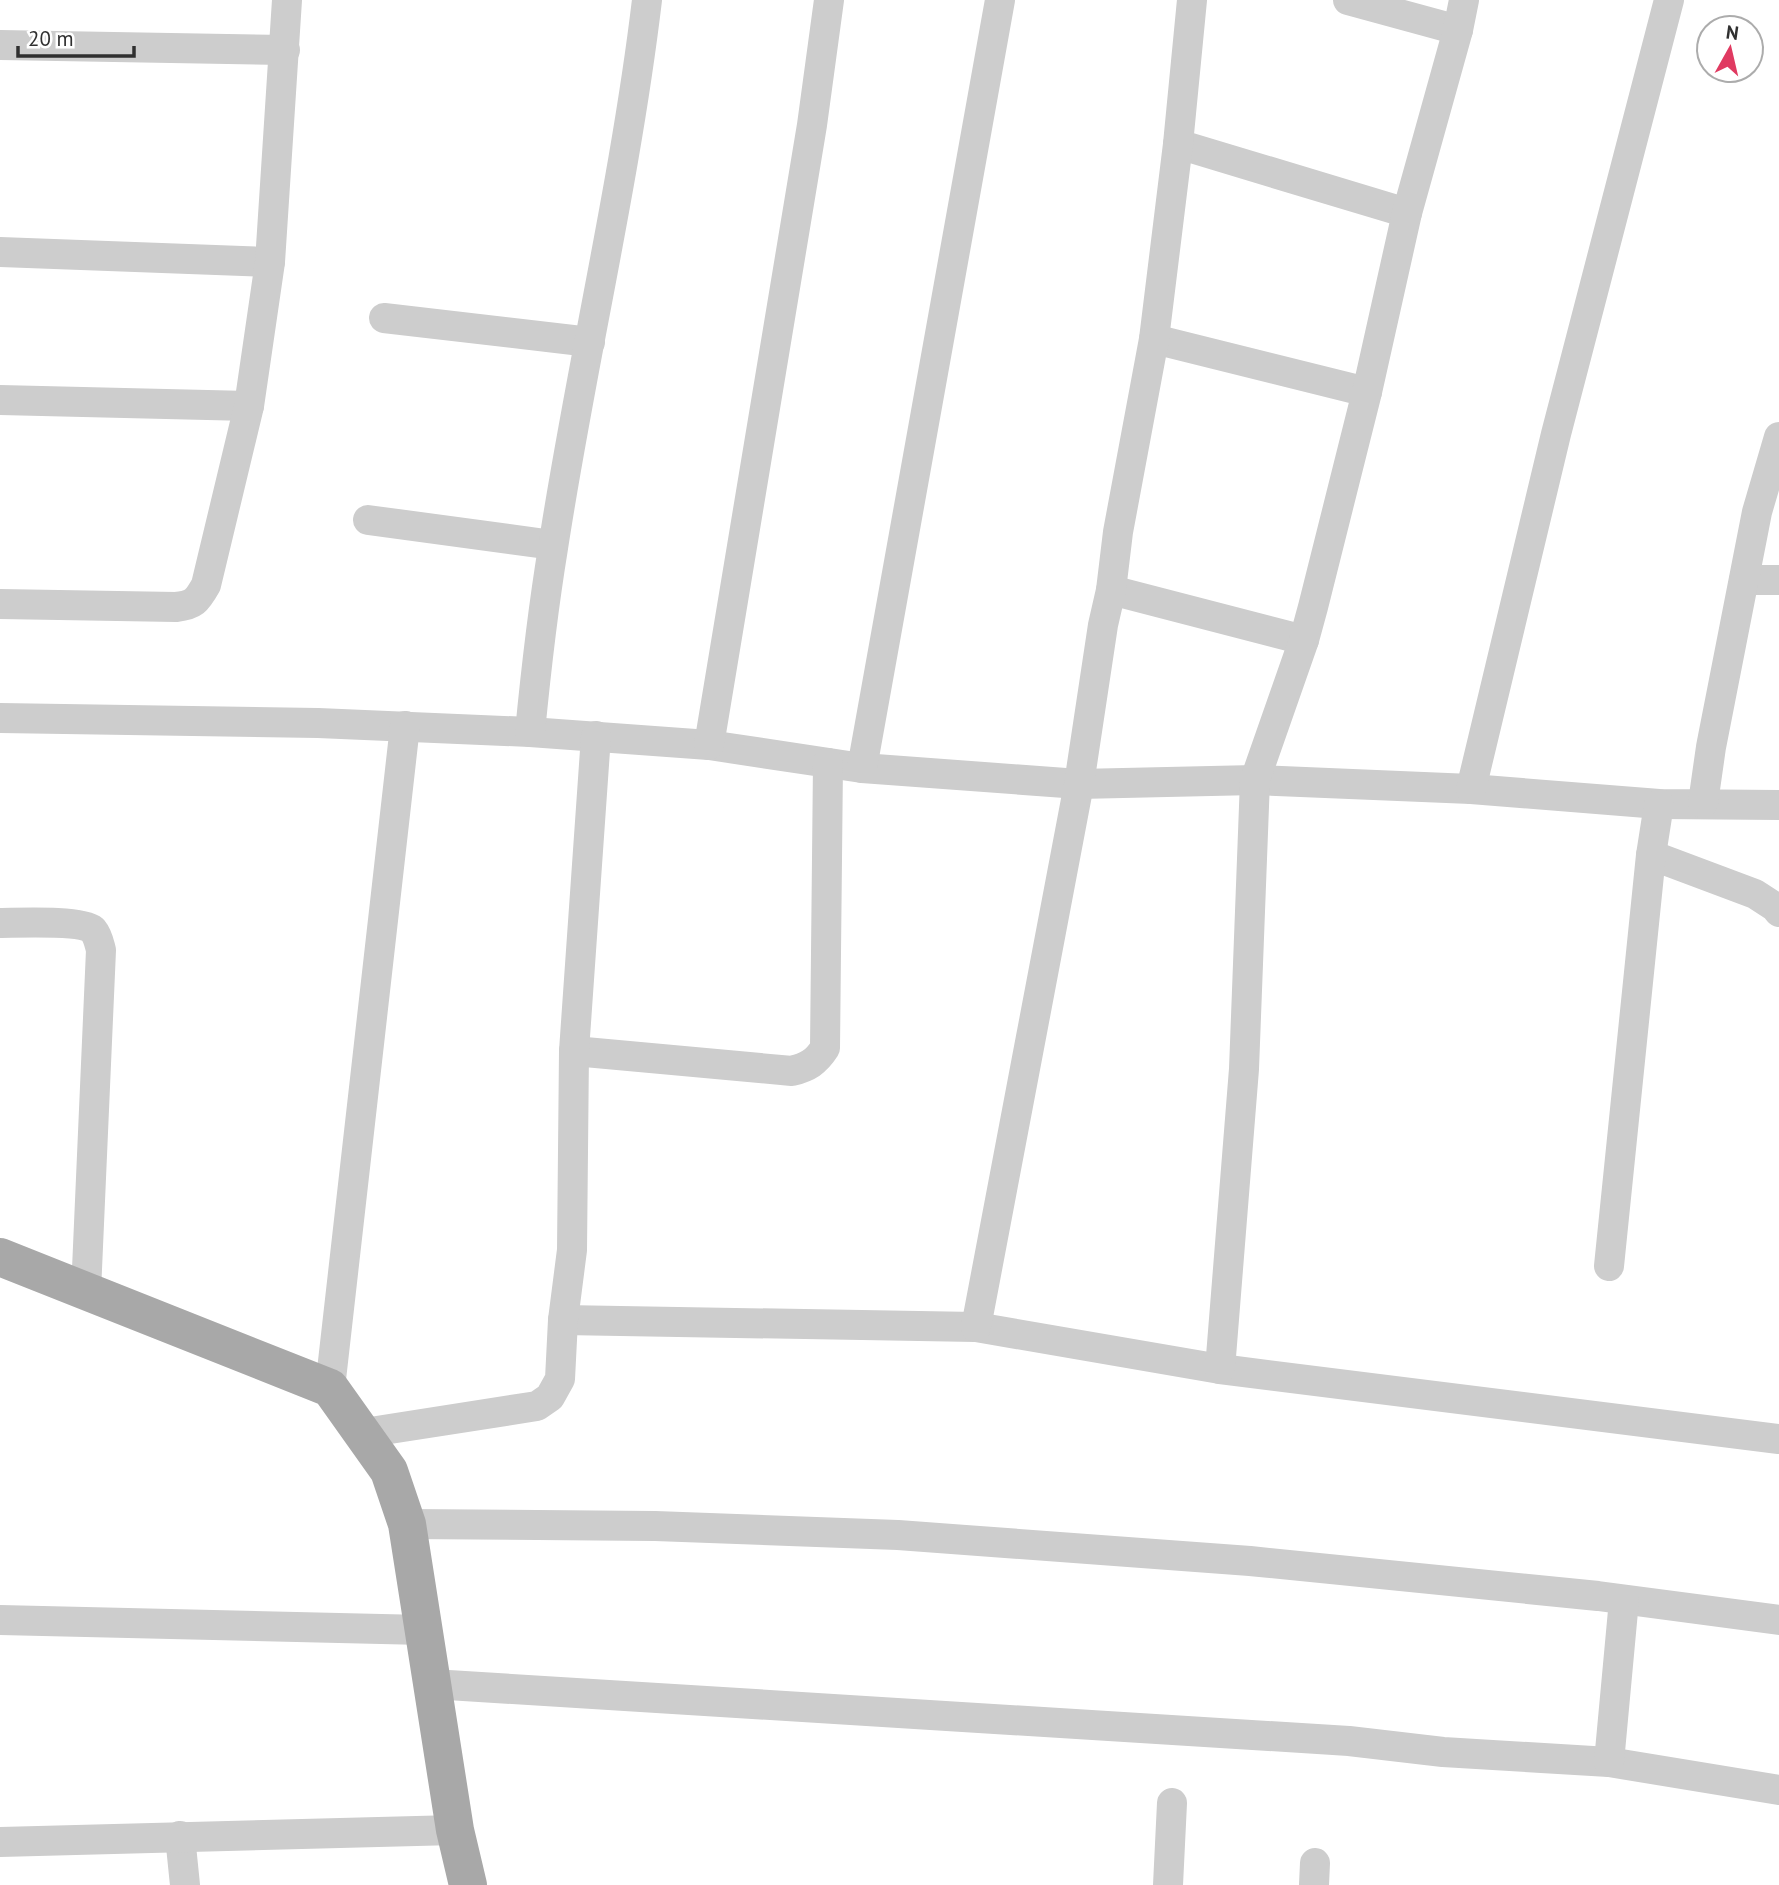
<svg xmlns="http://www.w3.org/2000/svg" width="1779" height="1885" viewBox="0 0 1779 1885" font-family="'PT Sans',sans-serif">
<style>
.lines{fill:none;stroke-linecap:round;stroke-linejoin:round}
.minor{stroke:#cdcdcd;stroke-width:30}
.primary{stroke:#a8a8a8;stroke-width:38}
</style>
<rect width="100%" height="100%" fill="#fff"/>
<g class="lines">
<!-- minor -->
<g class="minor">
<polyline points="1348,0 1458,30"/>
<polyline points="0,45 285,50"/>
<polyline points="1178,144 1407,213"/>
<polyline points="0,252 270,262"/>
<polyline points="384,318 590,342"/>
<polyline points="1154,339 1367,392"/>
<polyline points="0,400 249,406"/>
<polyline points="368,520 553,545"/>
<polyline points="1744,580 1779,580"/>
<polyline points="1111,590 1304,640"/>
<path d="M0,604L176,607C194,605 197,601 206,585L249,406L270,262L287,0"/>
<polyline points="0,718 318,723 530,732 709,745 862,768 1079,784 1255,780 1471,789 1659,804 1779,805"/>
<path d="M530,732C536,670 543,609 553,548C581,365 625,184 647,0"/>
<polyline points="709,745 812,125 829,0"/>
<polyline points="862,768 1000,0"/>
<polyline points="1471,789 1556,434 1669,0"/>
<polyline points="1703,803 1711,747 1757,512 1779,437"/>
<polyline points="1651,855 1755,894 1775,907 1779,912"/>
<path d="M0,923C18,923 81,920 93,930C98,936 99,943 101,950L86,1292"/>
<path d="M574,1051L792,1071C808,1067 816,1062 825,1048L828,763"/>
<polyline points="1609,1266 1651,855 1659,804"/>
<polyline points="563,1320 976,1327 1220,1369 1779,1439"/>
<polyline points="976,1327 1079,784 1103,625 1111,590 1118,532 1154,339 1178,144 1192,0"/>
<polyline points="1220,1369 1244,1069 1255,780 1304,640 1313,607 1367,392 1407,213 1458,30 1464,0"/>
<polyline points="330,1388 405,726"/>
<polyline points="364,1433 537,1406 550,1397 560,1379 563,1320 572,1250 574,1051 596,736"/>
<polyline points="407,1524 655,1526 898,1535 1250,1561 1598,1596 1779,1620"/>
<polyline points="0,1620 424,1630"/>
<polyline points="432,1684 1349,1741 1443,1752 1609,1762 1779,1790"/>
<polyline points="1609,1762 1624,1600"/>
<polyline points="180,1836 185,1885"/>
<polyline points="0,1842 455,1830"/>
<polyline points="1168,1885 1172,1803"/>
<polyline points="1314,1885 1315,1863"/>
</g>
<!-- primary -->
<polyline class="primary" points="0,1257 330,1388 389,1471 407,1524 455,1830 468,1885"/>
</g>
<!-- north arrow -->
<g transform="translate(1730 49) rotate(8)"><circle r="33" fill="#ffffff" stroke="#acacac" stroke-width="2"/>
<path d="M0-5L12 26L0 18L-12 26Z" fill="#e03a61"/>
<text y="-10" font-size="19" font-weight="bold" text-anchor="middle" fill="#303030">N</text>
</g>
<!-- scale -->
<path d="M18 46v10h116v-10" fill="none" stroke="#303030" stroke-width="3.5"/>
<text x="28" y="46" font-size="21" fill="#303030" stroke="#ffffff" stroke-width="5" paint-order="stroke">20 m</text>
</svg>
